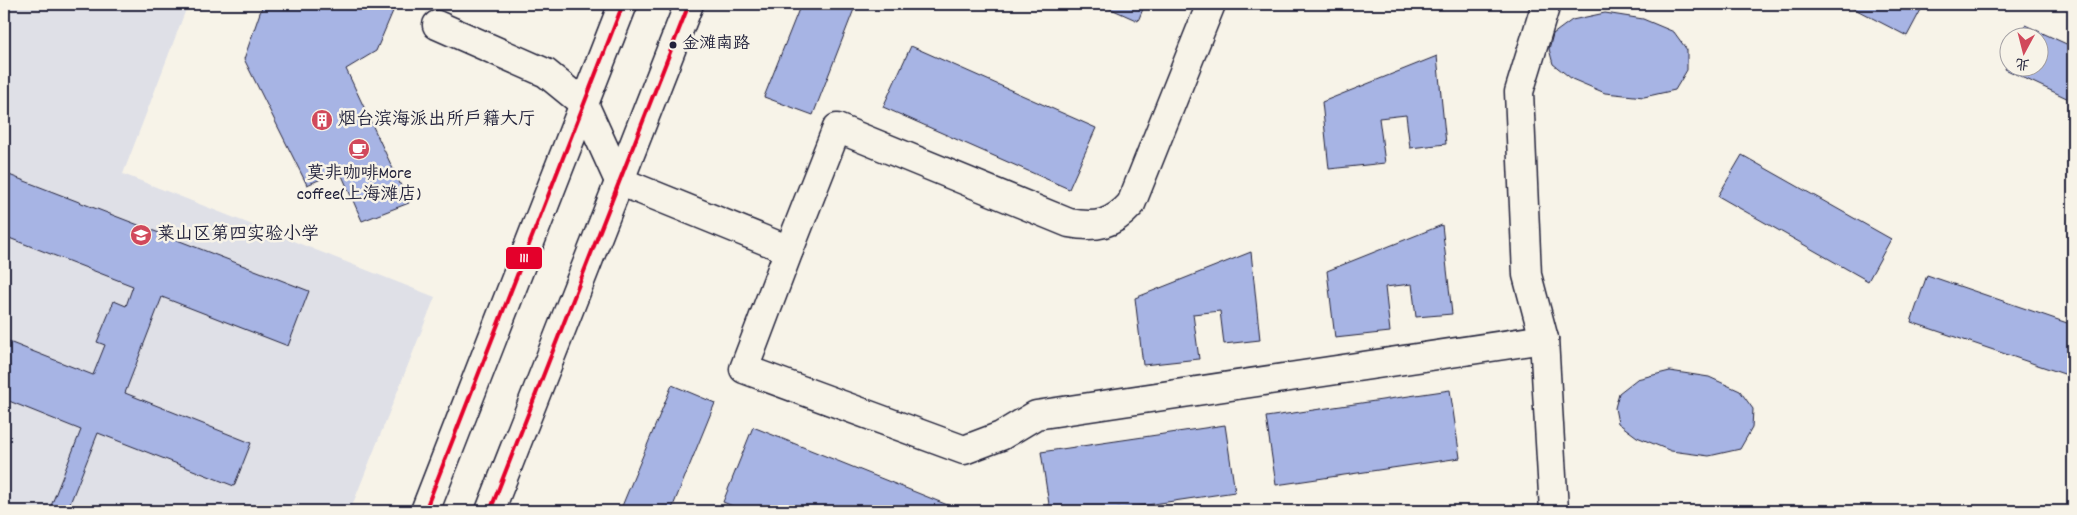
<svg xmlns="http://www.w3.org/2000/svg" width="2077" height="515" viewBox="0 0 2077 515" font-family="Dekko,'LXGW WenKai TC',sans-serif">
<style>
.built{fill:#dfe0e7}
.building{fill:#a7b4e4;stroke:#22223b}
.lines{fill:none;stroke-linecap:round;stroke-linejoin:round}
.street-casing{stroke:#22223b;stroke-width:31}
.secondary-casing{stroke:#22223b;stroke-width:31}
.street{stroke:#f7f3e8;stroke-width:28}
.secondary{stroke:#f7f3e8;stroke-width:28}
.bus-1-casing{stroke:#f7f3e8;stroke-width:8}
.bus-1{stroke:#e4002b;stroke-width:4}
.bus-dot{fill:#22223b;stroke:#f7f3e8;stroke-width:2}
.labels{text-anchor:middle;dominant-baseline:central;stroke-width:5;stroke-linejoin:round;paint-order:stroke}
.bus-label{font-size:17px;fill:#22223b;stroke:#f7f3e8;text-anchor:start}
.poi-label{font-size:18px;fill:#22223b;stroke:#f7f3e8;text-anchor:start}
.line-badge{stroke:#f7f3e8;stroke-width:2}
.badge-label{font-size:14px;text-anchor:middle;font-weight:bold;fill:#fff}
</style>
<rect width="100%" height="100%" fill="#f7f3e8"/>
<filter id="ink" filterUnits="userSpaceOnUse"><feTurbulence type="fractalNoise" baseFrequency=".02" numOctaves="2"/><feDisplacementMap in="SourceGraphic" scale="10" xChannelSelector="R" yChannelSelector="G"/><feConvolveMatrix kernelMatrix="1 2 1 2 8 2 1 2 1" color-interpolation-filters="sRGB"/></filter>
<g filter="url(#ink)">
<!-- built -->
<polygon class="built" points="4,4 188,4 123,174 435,297 350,511 4,511"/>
<!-- building -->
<g class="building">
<polygon points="263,4 396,4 376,51 346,69 409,203 362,221 340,171 307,185 244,59"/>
<polygon points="801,4 856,4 813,115 764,97"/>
<polygon points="1100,4 1145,4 1138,21"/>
<polygon points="1845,4 1924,4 1907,36"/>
<polygon points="1605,13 1643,19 1674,32 1687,50 1687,70 1675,90 1644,97 1605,93 1572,79 1553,64 1549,49 1553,34 1572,20"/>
<polygon points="2025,25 2073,47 2073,101 2005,69 2010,59 2010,68 2040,68 2040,38 2019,38"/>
<polygon points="911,46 1096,128 1069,189 883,107"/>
<polygon points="1437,56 1446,144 1410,148 1406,115 1379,118 1385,163 1329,169 1322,102"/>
<polygon points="1742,155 1891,239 1868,281 1718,196"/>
<polygon points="4,173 309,291 288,346 162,297 125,393 251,443 234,486 98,433 67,511 49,511 81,430 4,399 4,340 93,375 105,345 97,342 114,301 126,306 133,286 4,236"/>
<polygon points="1442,225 1452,314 1416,317 1412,284 1385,287 1390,332 1335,338 1327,271"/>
<polygon points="1251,252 1260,340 1224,344 1220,311 1193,314 1199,359 1143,365 1135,298"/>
<polygon points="1927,275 2073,325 2073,377 1911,322"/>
<polygon points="1670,371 1709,377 1740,391 1753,409 1752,428 1740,449 1709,456 1671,451 1637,437 1618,423 1615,408 1619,393 1637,379"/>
<polygon points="672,385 715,403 671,511 620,511"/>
<polygon points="1450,390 1460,458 1276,485 1266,417"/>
<polygon points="1225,425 1235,492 1106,511 1050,511 1041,452"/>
<polygon points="753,427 960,510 960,511 745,511 723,502"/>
</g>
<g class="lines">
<!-- street casing -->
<g class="street-casing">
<g id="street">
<polyline points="1546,4 1519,92 1527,275 1544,339 1554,511"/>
<path d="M437,25L546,73L584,104L619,181L789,250L837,128L1069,223C1096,228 1112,225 1131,204L1211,4"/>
<polyline points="789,250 744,369 964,450 1001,436 1036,415 1544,339"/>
</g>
</g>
<!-- secondary casing -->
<g class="secondary-casing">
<g id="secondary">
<polyline points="425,511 623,4"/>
<polyline points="490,511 689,4"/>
</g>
</g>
<!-- street -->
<use href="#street" class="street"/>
<!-- secondary -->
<use href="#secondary" class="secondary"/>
<!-- bus-1 casing -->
<g class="bus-1-casing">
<g id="bus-1">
<polyline points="425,511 623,4"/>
<polyline points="490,511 689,4"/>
</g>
</g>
<!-- bus-1 -->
<use href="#bus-1" class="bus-1"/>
</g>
</g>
<!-- icons -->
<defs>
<g id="building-disc" transform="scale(1.125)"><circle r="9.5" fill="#d1495b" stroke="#f7f3e8"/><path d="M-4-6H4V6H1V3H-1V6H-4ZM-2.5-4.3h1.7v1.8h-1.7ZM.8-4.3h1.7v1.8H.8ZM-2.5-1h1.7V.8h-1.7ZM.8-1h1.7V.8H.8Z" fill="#fff"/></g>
<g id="cafe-disc" transform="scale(1.125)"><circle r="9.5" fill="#d1495b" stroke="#f7f3e8"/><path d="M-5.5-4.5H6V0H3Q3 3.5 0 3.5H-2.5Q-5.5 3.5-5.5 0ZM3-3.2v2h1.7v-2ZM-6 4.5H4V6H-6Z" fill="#fff"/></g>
<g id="school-disc" transform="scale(1.125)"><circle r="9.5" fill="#d1495b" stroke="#f7f3e8"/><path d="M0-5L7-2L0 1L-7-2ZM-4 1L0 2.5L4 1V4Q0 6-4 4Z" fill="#fff"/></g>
</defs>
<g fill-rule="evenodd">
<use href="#building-disc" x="322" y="120"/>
<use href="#cafe-disc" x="359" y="149"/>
<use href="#school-disc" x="141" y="235"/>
</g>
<!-- markers -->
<circle class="bus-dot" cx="673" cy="45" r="4.5"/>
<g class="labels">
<!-- bus labels -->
<g class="bus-label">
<text x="682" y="45">金滩南路</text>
</g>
<!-- poi labels -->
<g class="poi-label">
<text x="338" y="120">烟台滨海派出所户籍大厅</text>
<text x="359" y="174" text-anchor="middle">莫非咖啡More<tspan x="359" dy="21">coffee(上海滩店)</tspan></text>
<text x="157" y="235">莱山区第四实验小学</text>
</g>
</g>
<rect class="line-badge" x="505" y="246" width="38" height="24" rx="5" fill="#e4002b"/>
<g class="badge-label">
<text x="524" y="262">111</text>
</g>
<!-- margin -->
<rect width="2077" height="515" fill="none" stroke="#f7f3e8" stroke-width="20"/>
<rect x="10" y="10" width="2057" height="495" fill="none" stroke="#22223b" stroke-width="2" filter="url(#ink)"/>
<!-- north arrow -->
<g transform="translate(2024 52) rotate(187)"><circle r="24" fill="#f7f3e8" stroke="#a29fa3"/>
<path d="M0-4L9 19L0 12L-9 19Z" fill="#d1495b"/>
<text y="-8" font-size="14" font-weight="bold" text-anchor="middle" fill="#22223b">北</text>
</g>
</svg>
